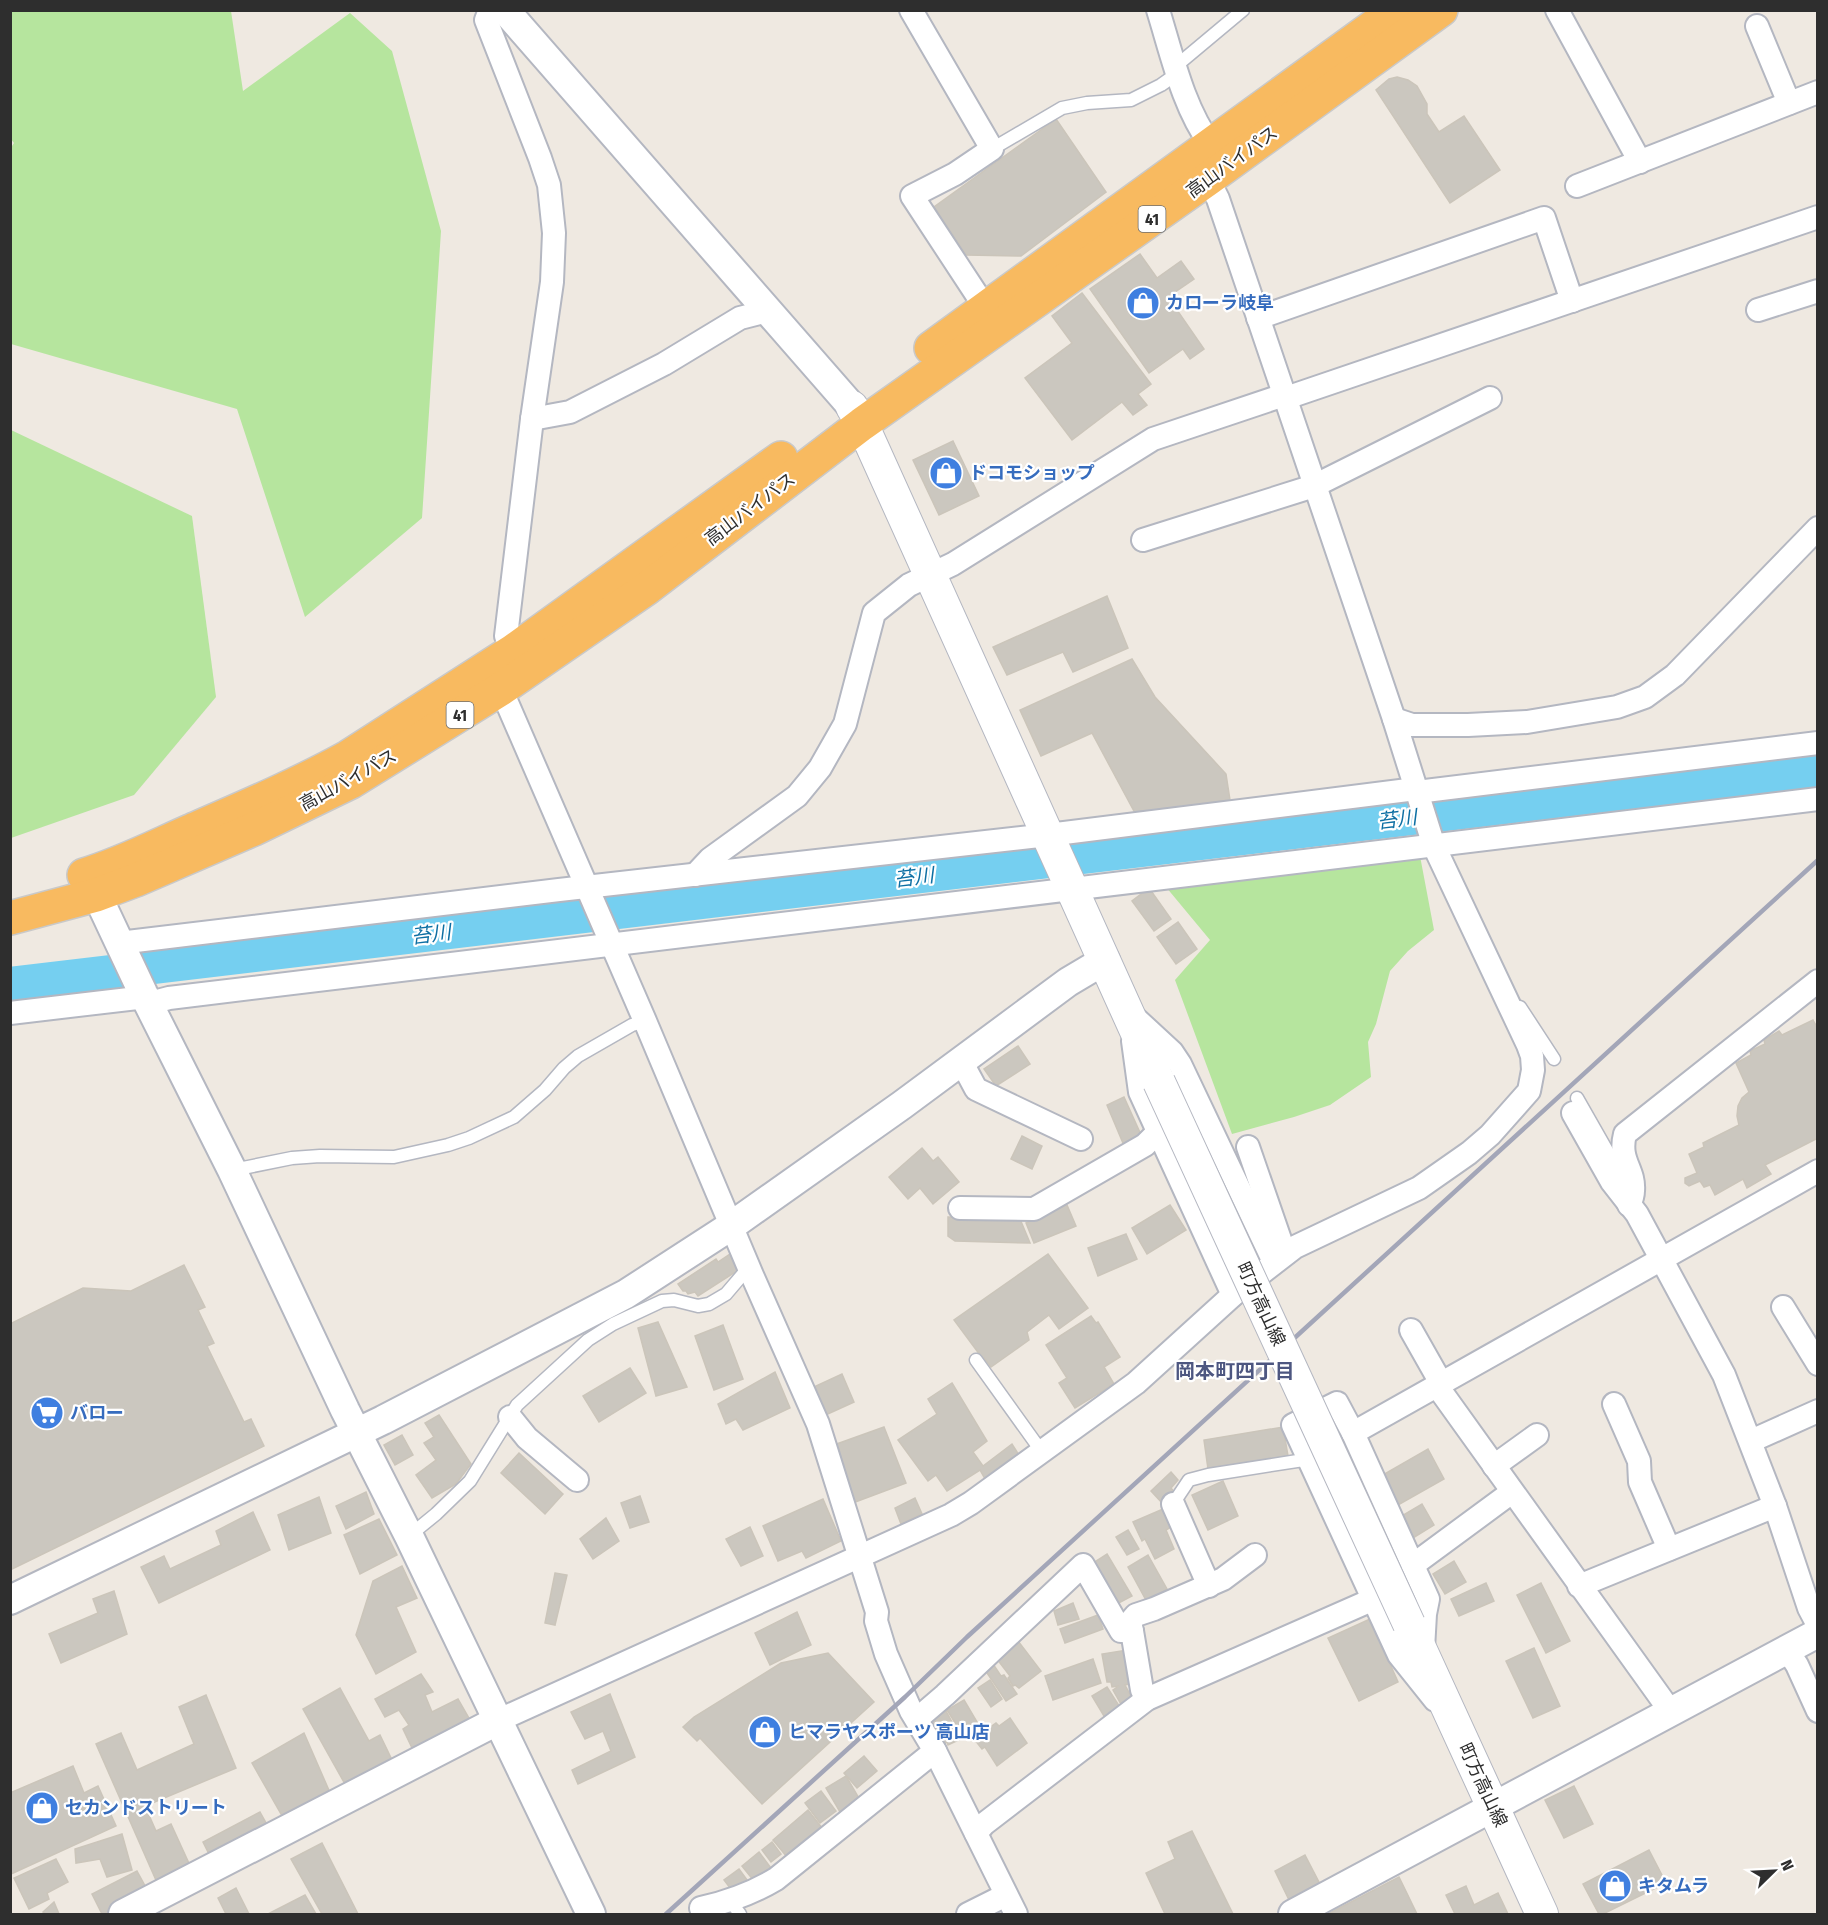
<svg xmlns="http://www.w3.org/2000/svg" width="1828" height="1925" viewBox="0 0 1828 1925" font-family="'Fira Sans Condensed','Noto Sans JP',sans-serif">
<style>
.green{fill:#b6e59e}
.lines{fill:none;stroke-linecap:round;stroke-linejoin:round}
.river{stroke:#75cff0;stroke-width:34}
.building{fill:#cbc7bf;stroke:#cbc5ba;stroke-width:1.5}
.service-casing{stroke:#b4b7c1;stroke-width:15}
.minor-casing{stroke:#b4b7c1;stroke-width:26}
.tertiary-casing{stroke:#b4b7c1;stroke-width:32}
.secondary-casing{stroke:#b4b7c1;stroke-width:34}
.trunk-casing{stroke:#c9c9c9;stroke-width:36}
.service{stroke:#fff;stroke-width:12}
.minor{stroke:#fff;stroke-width:22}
.tertiary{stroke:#fff;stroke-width:28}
.secondary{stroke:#fff;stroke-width:32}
.trunk{stroke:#f8ba60;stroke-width:33}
.rail{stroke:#a3a6b8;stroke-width:4.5}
.secondary-bridge-casing{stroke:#b4b7c1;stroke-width:34;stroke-linecap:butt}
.secondary-bridge{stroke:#fff;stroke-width:32}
.labels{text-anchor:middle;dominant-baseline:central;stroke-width:4.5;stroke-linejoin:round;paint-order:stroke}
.shield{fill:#fff;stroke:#6d6d6d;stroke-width:1.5}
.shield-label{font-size:16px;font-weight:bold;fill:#2e2e2e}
.street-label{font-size:18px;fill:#2e2e2e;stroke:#fff}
.shop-label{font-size:18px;font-weight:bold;fill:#366cbe;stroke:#fff;text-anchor:start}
.water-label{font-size:20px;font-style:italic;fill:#0d6fa3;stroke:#fff}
.neighbourhood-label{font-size:20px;font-weight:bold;fill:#4d5680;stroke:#fff}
</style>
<rect width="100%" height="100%" fill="#efe9e1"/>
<!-- green -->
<g class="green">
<polygon points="13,10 231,11 243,91 350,13 392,51 441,231 422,518 305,617 237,409 11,344 10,149 14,143 10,138 10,13"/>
<polygon points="11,430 192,516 216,697 134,795 11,838"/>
<polygon points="1420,856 1434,930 1408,951 1390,971 1376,1024 1368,1042 1371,1077 1330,1105 1294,1117 1232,1134 1175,980 1210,940 1166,887"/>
</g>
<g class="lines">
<!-- river -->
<polyline class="river" points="10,984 1818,770"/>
</g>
<!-- building -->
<g class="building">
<polygon points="1397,77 1408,80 1417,86 1427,104 1427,114 1439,132 1464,116 1500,170 1450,203 1376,90 1389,79"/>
<polygon points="1056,119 1106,192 1021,256 966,255 934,207"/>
<polygon points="1140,254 1157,278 1181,261 1194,279 1168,297 1204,349 1190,359 1183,349 1149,373 1090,289"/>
<polygon points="1082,293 1151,384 1138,394 1147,405 1133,415 1122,402 1072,440 1025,378 1072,343 1052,316"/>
<polygon points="953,441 979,496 939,515 913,460"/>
<polygon points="1107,596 1128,648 1073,672 1063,652 1007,675 993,647"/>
<polygon points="1132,659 1155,697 1226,774 1230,800 1135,813 1092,733 1041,756 1020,710"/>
<polygon points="1149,888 1171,919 1154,931 1132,901"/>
<polygon points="1178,922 1197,949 1176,964 1157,937"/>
<polygon points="1813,1020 1818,1029 1818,1141 1816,1139 1765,1165 1771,1174 1747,1188 1743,1179 1715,1195 1710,1185 1704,1187 1700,1181 1689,1186 1685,1183 1685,1178 1697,1173 1689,1154 1704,1147 1703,1143 1739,1125 1737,1116 1738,1106 1742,1098 1749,1092 1736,1063 1751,1055 1750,1051 1765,1044 1764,1040 1779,1031 1782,1035"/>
<polygon points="1018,1046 1030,1064 996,1086 984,1069"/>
<polygon points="1124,1097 1142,1137 1125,1148 1107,1105"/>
<polygon points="1022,1136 1042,1146 1032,1169 1011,1159"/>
<polygon points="922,1148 933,1161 938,1157 959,1182 933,1204 920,1188 908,1199 889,1177"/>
<polygon points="1067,1205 1076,1226 1034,1243 1026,1223"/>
<polygon points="1170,1205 1186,1230 1147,1254 1132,1228"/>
<polygon points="948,1217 1020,1219 1030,1243 955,1241 948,1236"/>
<polygon points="1126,1234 1137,1259 1098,1276 1088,1248"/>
<polygon points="730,1254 740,1269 698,1296 695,1292 688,1294 686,1291 683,1291 678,1284 716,1259 718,1262"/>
<polygon points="1048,1254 1088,1308 1059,1329 1049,1315 1027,1332 1029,1340 991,1367 984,1358 983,1359 954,1320"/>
<polygon points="184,1265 205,1307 198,1310 214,1343 207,1346 244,1422 251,1419 264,1446 10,1570 10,1324 83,1288 131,1291"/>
<polygon points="1091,1316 1096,1323 1098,1322 1120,1357 1104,1367 1114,1384 1075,1408 1059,1383 1067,1378 1046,1345"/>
<polygon points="658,1322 687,1387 656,1396 638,1328"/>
<polygon points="723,1325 743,1379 714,1390 695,1336"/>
<polygon points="630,1368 646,1393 599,1422 583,1396"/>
<polygon points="775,1372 790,1408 743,1430 736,1419 726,1424 718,1404"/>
<polygon points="842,1374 854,1402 819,1418 805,1391"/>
<polygon points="952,1383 987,1441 973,1452 983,1466 1012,1444 1019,1455 985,1479 980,1470 947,1491 936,1475 928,1481 898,1440 937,1414 928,1399"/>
<polygon points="439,1415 471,1464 456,1484 432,1498 416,1475 436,1460 424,1443 434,1437 425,1423"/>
<polygon points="884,1427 906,1483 850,1504 831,1446"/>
<polygon points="1283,1427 1288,1456 1208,1469 1204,1440"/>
<polygon points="402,1435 413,1455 395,1465 384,1445"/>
<polygon points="1428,1449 1444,1479 1398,1505 1381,1476"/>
<polygon points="519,1453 563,1494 545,1514 501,1473"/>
<polygon points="1171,1472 1178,1480 1171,1488 1175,1493 1163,1504 1151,1491"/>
<polygon points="1223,1481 1238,1516 1208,1530 1192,1495"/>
<polygon points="366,1492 374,1514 346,1529 336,1506"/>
<polygon points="640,1496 649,1522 630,1528 621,1503"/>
<polygon points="319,1497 331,1533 289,1550 278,1515"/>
<polygon points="915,1498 922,1514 901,1524 895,1508"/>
<polygon points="823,1499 841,1541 806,1558 802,1551 778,1561 763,1526"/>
<polygon points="1422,1504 1434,1525 1413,1538 1400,1517"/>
<polygon points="1163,1509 1171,1527 1166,1530 1174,1549 1155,1559 1145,1539 1142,1541 1133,1522"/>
<polygon points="253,1512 270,1550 159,1603 141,1567 164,1556 170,1569 221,1545 216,1531"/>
<polygon points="606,1518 619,1541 593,1559 580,1539"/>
<polygon points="379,1519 397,1555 360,1574 344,1535"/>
<polygon points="750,1527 763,1556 741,1566 726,1539"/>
<polygon points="1128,1530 1139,1549 1127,1555 1116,1537"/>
<polygon points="1107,1554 1132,1596 1113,1606 1090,1565"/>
<polygon points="1148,1555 1167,1589 1147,1602 1128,1567"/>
<polygon points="1454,1561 1466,1582 1445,1594 1433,1574"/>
<polygon points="402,1566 417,1598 396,1607 416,1652 376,1674 356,1635 373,1581"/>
<polygon points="555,1573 567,1575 555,1625 545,1623"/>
<polygon points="1486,1583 1494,1601 1459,1616 1451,1599"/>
<polygon points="1541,1583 1570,1641 1546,1653 1517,1595"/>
<polygon points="114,1591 127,1634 61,1663 49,1634 98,1613 93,1599"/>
<polygon points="1073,1603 1079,1619 1058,1625 1054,1611"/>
<polygon points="797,1612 811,1645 770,1665 755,1633"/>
<polygon points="1098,1615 1103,1629 1065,1643 1060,1629"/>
<polygon points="1370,1619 1398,1682 1359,1701 1328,1638"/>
<polygon points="1018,1641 1041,1671 1019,1688 1015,1685 1013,1686 1008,1678 1010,1676 997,1659"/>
<polygon points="1534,1648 1560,1706 1533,1718 1506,1661"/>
<polygon points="1127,1650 1134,1683 1125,1685 1133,1700 1122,1706 1113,1690 1119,1686 1112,1687 1111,1682 1107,1682 1102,1654"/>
<polygon points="828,1653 874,1702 762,1804 700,1738 697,1741 683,1727 694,1717 781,1663"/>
<polygon points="1093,1659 1101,1683 1053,1700 1045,1676"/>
<polygon points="993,1664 1001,1676 1004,1675 1017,1694 1006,1701 985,1670"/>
<polygon points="421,1674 433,1692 425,1695 432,1712 458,1699 470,1720 413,1750 403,1729 409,1725 399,1710 385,1717 375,1699"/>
<polygon points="990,1680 1002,1699 991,1707 978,1688"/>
<polygon points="1107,1687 1123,1712 1107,1721 1092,1696"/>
<polygon points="340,1688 369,1741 380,1735 392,1760 345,1784 303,1709"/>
<polygon points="610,1694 635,1757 578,1784 572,1770 611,1751 603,1731 585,1739 571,1712"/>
<polygon points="206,1695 236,1768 145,1806 156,1831 171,1824 192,1870 159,1887 96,1744 121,1733 137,1770 194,1744 179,1707"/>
<polygon points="964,1700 980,1727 964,1737 947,1710"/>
<polygon points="945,1709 961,1739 948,1745 947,1742 942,1745 930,1725 932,1723 930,1719"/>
<polygon points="1010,1718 1027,1743 997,1766 985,1747 982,1749 974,1739 996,1723 999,1726"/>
<polygon points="304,1733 331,1795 285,1821 252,1763"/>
<polygon points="864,1756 877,1771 857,1788 844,1773"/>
<polygon points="73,1766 84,1793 98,1786 116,1826 11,1874 10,1793"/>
<polygon points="846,1776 860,1800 840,1812 826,1788"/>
<polygon points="1574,1786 1593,1824 1564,1838 1545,1800"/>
<polygon points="821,1791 836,1811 820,1823 805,1803"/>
<polygon points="808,1810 822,1828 787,1857 773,1840"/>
<polygon points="260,1812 270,1830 213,1862 203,1842"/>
<polygon points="1192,1831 1233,1914 1165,1914 1146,1873 1175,1859 1168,1842"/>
<polygon points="122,1834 132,1870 107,1877 100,1859 76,1863 75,1849"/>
<polygon points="772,1842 781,1854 771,1862 762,1850"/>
<polygon points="322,1843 358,1914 322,1914 291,1859"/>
<polygon points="1649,1850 1666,1883 1603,1914 1599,1914 1583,1884"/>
<polygon points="759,1852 771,1868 754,1881 742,1866"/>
<polygon points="1305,1855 1322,1888 1291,1904 1275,1871"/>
<polygon points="56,1859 68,1882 47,1893 49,1899 29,1909 14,1878"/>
<polygon points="739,1869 747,1880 733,1892 724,1880"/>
<polygon points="137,1871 150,1895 113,1914 102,1914 92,1894"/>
<polygon points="1399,1877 1417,1914 1328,1914"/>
<polygon points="1466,1886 1474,1905 1498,1893 1508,1914 1455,1914 1446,1895"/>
<polygon points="236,1888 249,1914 226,1914 218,1898"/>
<polygon points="305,1895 316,1914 268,1914"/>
<polygon points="54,1902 59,1914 45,1914 43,1912"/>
</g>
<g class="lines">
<!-- service casing -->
<g class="service-casing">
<g id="service">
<polyline points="1176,66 1243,10"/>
<polyline points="992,149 1062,108 1087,103 1131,100 1161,85 1178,73"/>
<polyline points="1520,1007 1554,1059"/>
<polyline points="1577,1098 1622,1177"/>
<polyline points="233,1170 292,1158 320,1156 394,1157 448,1145 469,1138 514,1117 545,1090 564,1068 578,1056 632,1025 645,1021"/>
<polyline points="976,1360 1042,1452"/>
<polyline points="1173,1504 1189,1480 1208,1475 1310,1459"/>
<polyline points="409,1536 436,1514 470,1481 517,1405 588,1340 613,1324 662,1301 674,1300 698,1306 709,1304 726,1294 749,1267"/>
<polyline points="731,1902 740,1914"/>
</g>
</g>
<!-- minor casing -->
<g class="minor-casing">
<g id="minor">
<polyline points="490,10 486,20 540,158 549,185 554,233 552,282 532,419 506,636 513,651"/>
<polyline points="911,10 992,149 955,174 912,196 977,295"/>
<path d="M1158,10C1172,55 1183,107 1211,145"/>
<polyline points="1557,10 1640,162"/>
<polyline points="1757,26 1789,103"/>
<polyline points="1577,186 1818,92"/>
<polyline points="1758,310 1818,291"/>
<polyline points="1258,318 1544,218 1572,301"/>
<polyline points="1286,398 1818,217"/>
<polyline points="532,419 570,412 664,364 740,318 767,311"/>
<polyline points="1143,540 1314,486 1490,398"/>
<polyline points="501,689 645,1021 752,1275 818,1424 877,1612 876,1621 886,1654 911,1711 935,1751 1016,1914"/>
<polyline points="1394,719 1412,725 1468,725 1527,722 1617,707 1645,697 1675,675 1818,528"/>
<polyline points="1417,792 1818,743"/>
<polyline points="695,875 710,859 797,796 820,768 845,724 874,613 909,585 953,564 1153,439 1284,395"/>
<polyline points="119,943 559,890 1048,835 1416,789"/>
<path d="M150,1003L169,998C718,930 1268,868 1818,799"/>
<polyline points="10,1013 146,997"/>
<polyline points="1134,1017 1172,1052 1180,1064 1274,1262"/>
<polyline points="1133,1041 1140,1092 1233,1295"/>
<polyline points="961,1061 976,1089 1081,1139"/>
<polyline points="1573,1113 1612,1182 1637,1214 1724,1375 1775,1506 1809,1608 1818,1625"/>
<polyline points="1248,1147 1285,1254"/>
<path d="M1629,1205C1631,1201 1633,1196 1633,1191C1635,1169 1618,1161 1625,1134L1818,981"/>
<polyline points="960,1208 1034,1209 1145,1145 1158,1132"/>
<polyline points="1783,1307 1818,1364"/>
<polyline points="1411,1330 1441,1383"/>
<polyline points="1437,1386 1671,1712"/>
<polyline points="1614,1404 1639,1461 1640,1482 1669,1549"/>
<polyline points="510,1417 527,1438 577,1480"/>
<polyline points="1353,1433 1818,1171"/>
<polyline points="1751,1441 1818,1411"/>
<polyline points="1494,1466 1537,1435"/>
<polyline points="1173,1504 1209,1586"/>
<polyline points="1413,1565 1512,1492"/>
<polyline points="1579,1586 1775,1506"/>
<polyline points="1132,1631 1130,1622 1136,1615 1154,1609 1223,1579 1255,1555"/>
<polyline points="1423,1649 1425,1614 1428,1599 1353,1433 1337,1403 1293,1425 1399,1655 1435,1700"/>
<polyline points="1787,1650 1797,1665 1818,1711"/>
<polyline points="917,1719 945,1695 1083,1565 1121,1631 1132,1631 1142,1690 1147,1699"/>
<polyline points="497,1721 951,1515 971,1503 1136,1383 1233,1295 1295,1247 1419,1188 1469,1153 1490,1135 1529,1091 1533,1070 1532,1056 1528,1045 1434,846 1394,719 1218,199 1208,179"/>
<polyline points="976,1833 984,1824 1147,1699 1374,1599"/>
<path d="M701,1908C728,1902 751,1894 776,1879L935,1751"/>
<polyline points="968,1914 1006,1895"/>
</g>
</g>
<!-- tertiary casing -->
<g class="tertiary-casing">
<g id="tertiary">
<polyline points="505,10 852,407"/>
<polyline points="88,876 143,993 232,1170 345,1410 409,1536 591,1914"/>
<polyline points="10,1600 383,1420 626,1294 731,1226 902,1105 1068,982 1105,960"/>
<polyline points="123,1914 497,1721"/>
<polyline points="1293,1914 1818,1633"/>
</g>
</g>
<!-- secondary casing -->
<g class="secondary-casing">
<g id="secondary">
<polyline points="852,407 862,424 1159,1082"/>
<polyline points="1409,1624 1542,1914"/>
</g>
</g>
<!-- trunk casing -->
<g class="trunk-casing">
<g id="trunk">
<polyline points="931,348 1396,10"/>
<path d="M84,875C121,864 156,846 190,831C243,808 297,785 348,757L513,651L781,458"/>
<polyline points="10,918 96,895 136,880 254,829 351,782 501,689 646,589 862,424 1208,179 1441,10"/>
</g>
</g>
<!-- service -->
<use href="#service" class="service"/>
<!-- minor -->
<use href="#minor" class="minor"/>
<!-- tertiary -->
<use href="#tertiary" class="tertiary"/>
<!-- secondary -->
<use href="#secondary" class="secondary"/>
<!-- trunk -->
<use href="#trunk" class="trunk"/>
<!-- rail -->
<polyline class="rail" points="666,1914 905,1697 967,1637 1818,860"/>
<!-- secondary-bridge casing -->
<g class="secondary-bridge-casing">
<polyline id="secondary-bridge" points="1159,1082 1409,1624"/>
</g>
<!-- secondary-bridge -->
<use href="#secondary-bridge" class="secondary-bridge"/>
</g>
<!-- icons -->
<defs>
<g id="shop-disc" transform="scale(1.725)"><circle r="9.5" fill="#3f7fe0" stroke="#fff"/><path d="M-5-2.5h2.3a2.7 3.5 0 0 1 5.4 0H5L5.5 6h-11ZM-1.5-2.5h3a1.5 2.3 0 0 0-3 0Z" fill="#fff"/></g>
<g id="supermarket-disc" transform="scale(1.725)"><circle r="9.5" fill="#3f7fe0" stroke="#fff"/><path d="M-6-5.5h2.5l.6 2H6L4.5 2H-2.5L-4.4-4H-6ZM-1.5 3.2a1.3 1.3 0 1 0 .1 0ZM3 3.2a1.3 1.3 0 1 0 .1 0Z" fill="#fff"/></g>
</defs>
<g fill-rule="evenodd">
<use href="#shop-disc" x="1143" y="303"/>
<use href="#shop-disc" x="946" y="473"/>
<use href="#supermarket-disc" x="47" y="1413"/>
<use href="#shop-disc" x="765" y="1732"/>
<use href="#shop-disc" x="42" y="1808"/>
<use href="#shop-disc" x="1615" y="1886"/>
</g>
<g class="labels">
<!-- shield labels -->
<g class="shield">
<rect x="1138.5" y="206" width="27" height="26" rx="4.5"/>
<rect x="446.5" y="702" width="27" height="26" rx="4.5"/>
</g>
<g class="shield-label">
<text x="1152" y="219">41</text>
<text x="460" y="715">41</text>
</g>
<!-- street labels -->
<g class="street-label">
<text transform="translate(1232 162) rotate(-36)">高山バイパス</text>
<text transform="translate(750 509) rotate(-37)">高山バイパス</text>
<text transform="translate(348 780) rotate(-29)">高山バイパス</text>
<text transform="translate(1261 1304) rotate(65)">町方高山線</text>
<text transform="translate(1483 1785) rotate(65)">町方高山線</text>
</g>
<!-- shop labels -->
<g class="shop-label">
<text x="1166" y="303">カローラ岐阜</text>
<text x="969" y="473">ドコモショップ</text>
<text x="70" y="1413">バロー</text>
<text x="788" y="1732">ヒマラヤスポーツ 高山店</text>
<text x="65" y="1808">セカンドストリート</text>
<text x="1638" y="1886">キタムラ</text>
</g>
<!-- water labels -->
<g class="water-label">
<text transform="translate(1397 819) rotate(-7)">苔川</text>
<text transform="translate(914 877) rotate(-7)">苔川</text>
<text transform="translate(431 934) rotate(-7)">苔川</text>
</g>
<!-- neighbourhood labels -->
<g class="neighbourhood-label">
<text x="1235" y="1371">岡本町四丁目</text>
</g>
</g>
<!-- border -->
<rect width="1828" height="1925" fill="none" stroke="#2e2e2e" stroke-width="24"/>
<!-- north arrow -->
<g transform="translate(1774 1871) rotate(66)" stroke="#ffffff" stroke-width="4.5" paint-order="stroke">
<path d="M0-4.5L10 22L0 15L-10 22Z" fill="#2e2e2e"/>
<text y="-9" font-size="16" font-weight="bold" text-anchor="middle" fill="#2e2e2e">N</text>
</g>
</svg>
